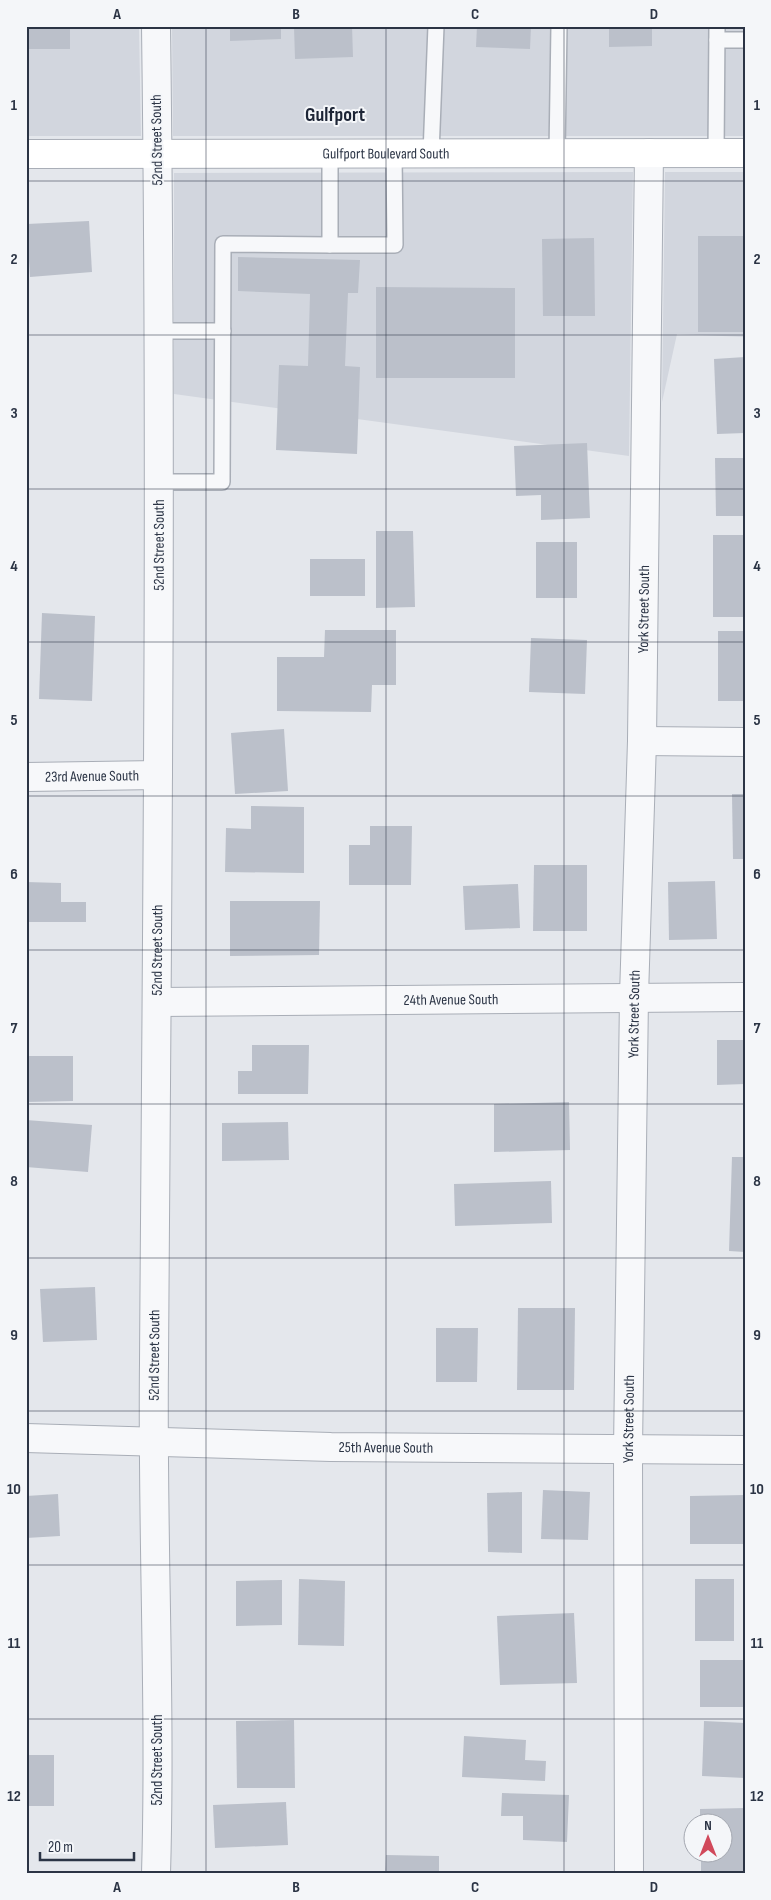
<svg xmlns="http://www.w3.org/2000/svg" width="771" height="1900" viewBox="0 0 771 1900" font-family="'Sofia Sans Condensed',sans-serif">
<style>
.built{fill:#d2d6de}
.building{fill:#bbc0ca}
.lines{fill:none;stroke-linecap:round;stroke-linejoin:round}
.service-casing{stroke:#a9aeb7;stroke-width:18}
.minor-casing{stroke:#a9aeb7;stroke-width:30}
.secondary-casing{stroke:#a9aeb7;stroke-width:30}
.service{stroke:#f7f8fa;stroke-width:15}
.minor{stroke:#f7f8fa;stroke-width:28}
.secondary{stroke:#fff;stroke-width:28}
.grid{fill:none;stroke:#2b3445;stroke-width:1;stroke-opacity:0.55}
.labels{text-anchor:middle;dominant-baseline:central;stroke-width:4;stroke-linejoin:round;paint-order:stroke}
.street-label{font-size:15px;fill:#2b3445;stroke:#f4f6f9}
.district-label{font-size:20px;font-weight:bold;fill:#1d2536;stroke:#f4f6f9}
.neatline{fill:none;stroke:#2b3445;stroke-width:2}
.grid-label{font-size:16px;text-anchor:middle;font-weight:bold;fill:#2b3445}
</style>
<rect width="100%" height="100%" fill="#e4e7ec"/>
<!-- built -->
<g class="built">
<polygon points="26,26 139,26 141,136 26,136"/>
<polygon points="172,26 745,26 745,136 173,136"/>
<polygon points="633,172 629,456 174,394 174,173"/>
<polygon points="665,172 745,172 745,337 677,334 662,402"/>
</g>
<!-- building -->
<g class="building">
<rect x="26" y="26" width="44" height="23"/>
<polygon points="230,26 281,26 281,39 230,41"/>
<polygon points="294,26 352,26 353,57 295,59"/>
<polygon points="477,26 531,26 530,49 476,47"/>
<polygon points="609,26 652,26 652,46 609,47"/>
<polygon points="89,221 92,272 30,277 27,224"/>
<rect x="698" y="236" width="47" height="96"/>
<polygon points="594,238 595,316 543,316 542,239"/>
<polygon points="238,257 360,260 358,293 348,293 345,366 360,367 357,454 276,450 279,365 308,366 310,294 238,291"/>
<polygon points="376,287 515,288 515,378 376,378"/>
<polygon points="745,357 745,433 717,434 714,359"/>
<polygon points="587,443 590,518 541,520 541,495 516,496 514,446"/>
<polygon points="715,458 745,458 745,516 716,516"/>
<polygon points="376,531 413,531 415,607 376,608"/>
<rect x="713" y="535" width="32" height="82"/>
<rect x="536" y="542" width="41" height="56"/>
<rect x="310" y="559" width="55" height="37"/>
<polygon points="42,613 95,616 92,701 39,699"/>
<polygon points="325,630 396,630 396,685 372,685 371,712 277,711 277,657 324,657"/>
<rect x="718" y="631" width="27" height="70"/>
<polygon points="531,638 587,640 585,694 529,692"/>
<polygon points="26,647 29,647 28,695 26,695"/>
<polygon points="284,729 288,791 235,794 231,733"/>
<polygon points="732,794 745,794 745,859 733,859"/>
<polygon points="251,806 304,807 304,873 225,872 226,828 251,829"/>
<polygon points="370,826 412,826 411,885 349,885 349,845 370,845"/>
<polygon points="534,865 587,865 587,931 533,931"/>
<polygon points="715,881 717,939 669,940 668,882"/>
<polygon points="26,882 61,883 61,902 86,902 86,922 26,922"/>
<polygon points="518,884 520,928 465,930 463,886"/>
<polygon points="230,901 320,901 319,955 230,956"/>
<polygon points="717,1040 745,1040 745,1084 717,1085"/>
<polygon points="252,1045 309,1045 308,1094 238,1094 238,1071 252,1071"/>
<polygon points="26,1056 73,1056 73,1101 26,1102"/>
<polygon points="569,1102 570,1150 494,1152 494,1104"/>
<polygon points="26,1120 92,1125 88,1172 26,1167"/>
<polygon points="288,1122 289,1160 222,1161 222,1123"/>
<polygon points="732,1157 745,1157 745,1252 729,1251"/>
<polygon points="551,1181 552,1223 455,1226 454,1184"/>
<polygon points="95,1287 97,1340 43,1342 40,1289"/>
<polygon points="518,1308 575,1308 574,1390 517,1390"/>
<polygon points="436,1328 478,1328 477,1382 436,1382"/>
<polygon points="543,1490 590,1492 588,1540 541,1539"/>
<polygon points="522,1492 522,1553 488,1552 487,1493"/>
<polygon points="58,1494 60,1536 26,1538 26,1496"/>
<polygon points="745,1495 745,1544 690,1544 690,1496"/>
<polygon points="299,1579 345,1581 344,1646 298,1645"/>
<rect x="695" y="1579" width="39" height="62"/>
<polygon points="282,1580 282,1625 236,1626 236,1581"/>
<polygon points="574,1613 577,1683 500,1685 497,1616"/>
<rect x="700" y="1660" width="45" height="47"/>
<polygon points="294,1720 295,1788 237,1788 236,1721"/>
<polygon points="704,1721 745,1723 745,1778 702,1776"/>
<polygon points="464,1736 526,1740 525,1760 546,1761 545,1781 462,1777"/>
<rect x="26" y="1755" width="28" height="51"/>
<polygon points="502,1793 569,1795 567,1842 523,1840 523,1816 501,1816"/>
<polygon points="286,1802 288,1845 215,1848 213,1805"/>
<polygon points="745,1808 745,1874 701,1874 701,1852 724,1852 724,1822 700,1822 700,1809"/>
<polygon points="386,1855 439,1856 439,1874 385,1874"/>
</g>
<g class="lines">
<!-- service casing -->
<g class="service-casing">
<g id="service">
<polyline points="717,40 745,40"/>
<polyline points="557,153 559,26"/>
<polyline points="716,153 717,26"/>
<polyline points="431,154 436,26"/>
<polyline points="330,245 395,245 394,154"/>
<polyline points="158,331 223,331"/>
<polyline points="158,482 222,482 223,244 330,245 330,154"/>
</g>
</g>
<!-- minor casing -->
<g class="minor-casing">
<g id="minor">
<polyline points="642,741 745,742"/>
<path id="s1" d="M26,777L158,775"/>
<path id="s2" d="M157,1002L745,997"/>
<path id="s3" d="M26,1438L331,1447L745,1450"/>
<path id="s4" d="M156,1874C161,1704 152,1533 154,1363C157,918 162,472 156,26"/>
<path id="s5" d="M629,1874L628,1450L634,996L642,741L649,153"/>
</g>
</g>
<!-- secondary casing -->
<g class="secondary-casing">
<g id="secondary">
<path id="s6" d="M26,154L745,153"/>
</g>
</g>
<!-- service -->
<use href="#service" class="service"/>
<!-- minor -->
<use href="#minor" class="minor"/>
<!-- secondary -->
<use href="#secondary" class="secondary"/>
</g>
<!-- grid -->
<path class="grid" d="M206,26V1874M386,26V1874M564,26V1874M26,181H745M26,335H745M26,489H745M26,642H745M26,796H745M26,950H745M26,1104H745M26,1258H745M26,1411H745M26,1565H745M26,1719H745"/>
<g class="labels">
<!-- street labels -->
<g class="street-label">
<text transform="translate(157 140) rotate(-91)">52nd Street South</text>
<text stroke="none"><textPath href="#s6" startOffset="360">Gulfport Boulevard South</textPath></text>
<text stroke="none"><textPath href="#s4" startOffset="1329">52nd Street South</textPath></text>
<text stroke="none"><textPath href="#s5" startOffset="1265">York Street South</textPath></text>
<text stroke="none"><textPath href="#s1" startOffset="66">23rd Avenue South</textPath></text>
<text stroke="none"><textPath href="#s4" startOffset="924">52nd Street South</textPath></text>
<text stroke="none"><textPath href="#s2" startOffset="294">24th Avenue South</textPath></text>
<text stroke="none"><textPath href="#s5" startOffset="860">York Street South</textPath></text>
<text stroke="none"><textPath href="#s4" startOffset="519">52nd Street South</textPath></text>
<text stroke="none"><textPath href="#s5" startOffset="455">York Street South</textPath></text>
<text stroke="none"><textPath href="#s3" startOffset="360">25th Avenue South</textPath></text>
<text transform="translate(157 1760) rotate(-90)">52nd Street South</text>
</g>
<!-- district labels -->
<g class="district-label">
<text x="335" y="115">Gulfport</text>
</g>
</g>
<!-- border -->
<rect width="771" height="1900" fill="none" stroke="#f4f6f9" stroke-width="55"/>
<!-- north arrow -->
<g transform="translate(708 1838)"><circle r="24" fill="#f4f6f9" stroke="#a4a8b1"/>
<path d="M0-4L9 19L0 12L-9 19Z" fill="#d1495b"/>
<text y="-8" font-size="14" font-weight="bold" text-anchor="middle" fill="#2b3445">N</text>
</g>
<!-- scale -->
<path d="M40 1852v8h94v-8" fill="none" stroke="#2b3445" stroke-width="2.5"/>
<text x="48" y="1852" font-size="15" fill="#2b3445" stroke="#f4f6f9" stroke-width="4" paint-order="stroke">20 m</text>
<rect x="28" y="28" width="716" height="1844" class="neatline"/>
<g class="grid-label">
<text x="117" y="19">A</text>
<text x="296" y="19">B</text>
<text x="475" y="19">C</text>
<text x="654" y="19">D</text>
<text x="14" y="110">1</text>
<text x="757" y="110">1</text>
<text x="14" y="264">2</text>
<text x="757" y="264">2</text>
<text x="14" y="418">3</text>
<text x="757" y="418">3</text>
<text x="14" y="571">4</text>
<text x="757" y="571">4</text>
<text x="14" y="725">5</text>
<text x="757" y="725">5</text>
<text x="14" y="879">6</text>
<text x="757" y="879">6</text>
<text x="14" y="1033">7</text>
<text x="757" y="1033">7</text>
<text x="14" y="1186">8</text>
<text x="757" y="1186">8</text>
<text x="14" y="1340">9</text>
<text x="757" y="1340">9</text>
<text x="14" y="1494">10</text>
<text x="757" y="1494">10</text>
<text x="14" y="1648">11</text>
<text x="757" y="1648">11</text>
<text x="14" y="1801">12</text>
<text x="757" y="1801">12</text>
<text x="117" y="1892">A</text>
<text x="296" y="1892">B</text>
<text x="475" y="1892">C</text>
<text x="654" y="1892">D</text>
</g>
</svg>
